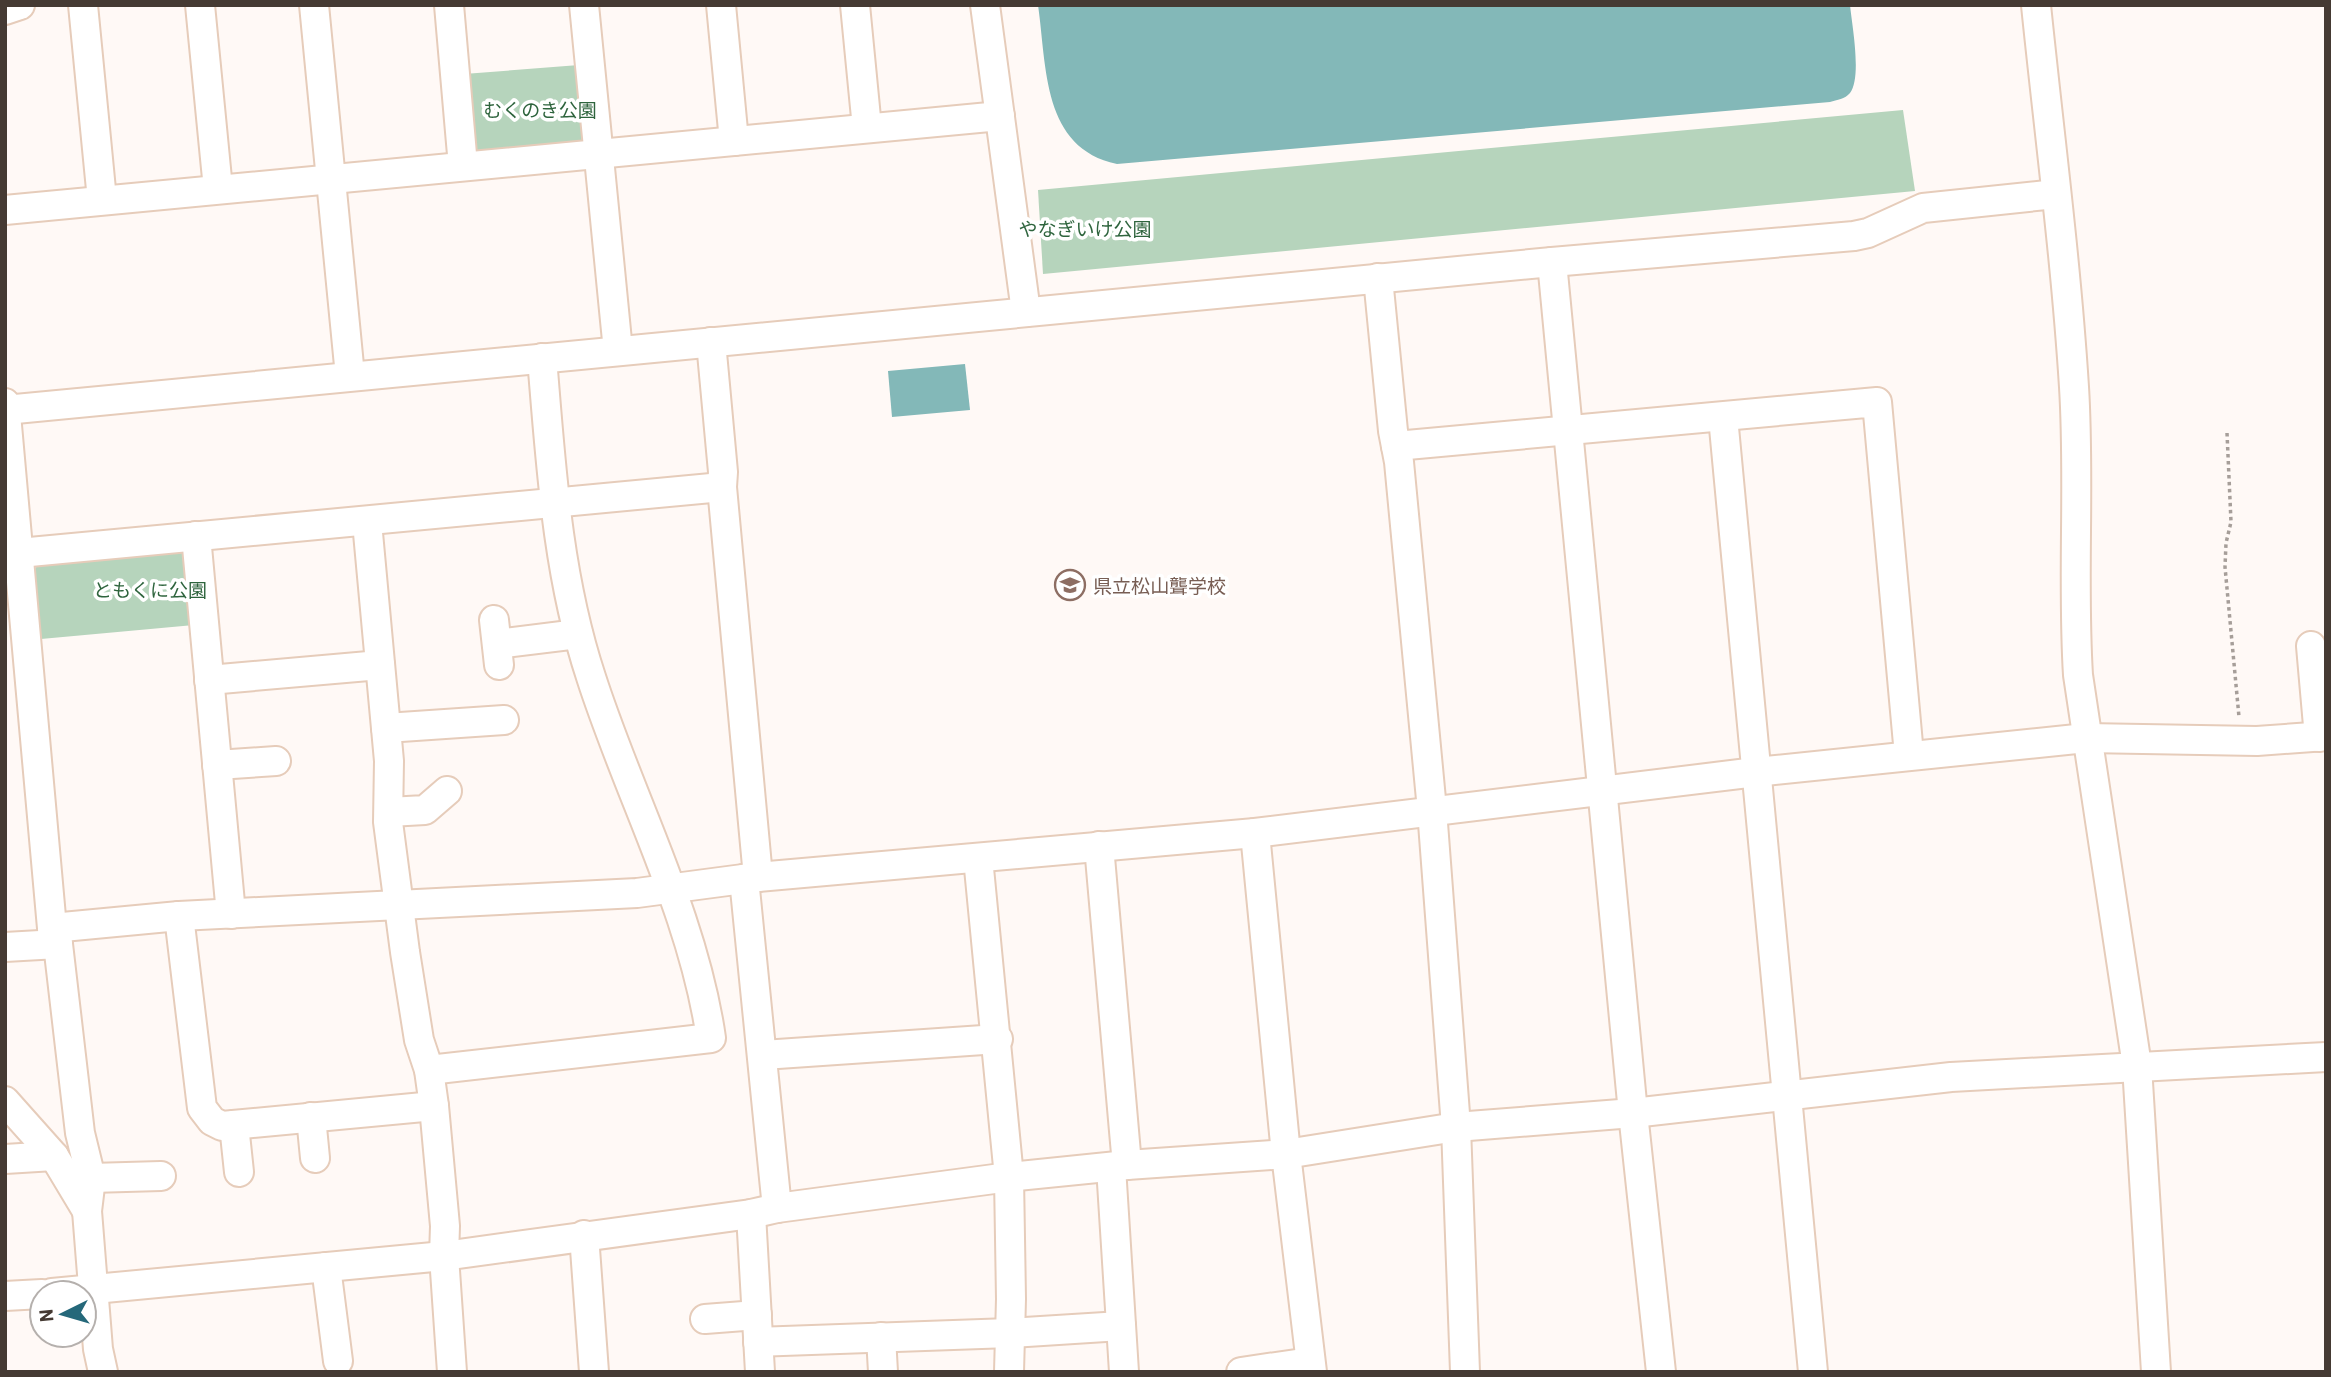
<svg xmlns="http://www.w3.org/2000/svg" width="2331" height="1377" viewBox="0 0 2331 1377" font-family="Barlow,'Noto Sans JP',sans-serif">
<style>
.green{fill:#b6d4bc}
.water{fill:#83b8b8}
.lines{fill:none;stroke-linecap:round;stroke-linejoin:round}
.minor-casing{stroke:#e6ccba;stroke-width:32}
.path{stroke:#a69e99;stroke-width:3.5;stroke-dasharray:3.5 3.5;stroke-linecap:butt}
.minor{stroke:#fff;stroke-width:28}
.labels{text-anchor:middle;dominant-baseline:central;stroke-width:7;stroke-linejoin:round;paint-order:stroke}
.park-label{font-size:19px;fill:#2e643d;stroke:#fff}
.education-label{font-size:19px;fill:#785e54;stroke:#fff;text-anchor:start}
</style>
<rect width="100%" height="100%" fill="#fff9f6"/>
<!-- green -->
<g class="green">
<polygon points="579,65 584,138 576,147 483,155 470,144 464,74"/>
<polygon points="1903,110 1915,191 1043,274 1038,190"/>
<polygon points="178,547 187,555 194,625 41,639 35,569 41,560"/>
</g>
<!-- water -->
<g class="water">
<path d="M1038,5H1850C1852,25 1862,77 1850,93C1845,99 1837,100 1830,102L1117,164C1042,148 1047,68 1038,5Z"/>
<polygon points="965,364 970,410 892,417 888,371"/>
</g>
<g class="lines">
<!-- minor casing -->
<g class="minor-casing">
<g id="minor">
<polyline points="83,5 102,200"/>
<polyline points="200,5 218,189"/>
<polyline points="314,5 350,376"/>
<polyline points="449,5 463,166"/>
<polyline points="584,5 618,351"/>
<polyline points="721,5 734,141"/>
<polyline points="855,5 867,128"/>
<polyline points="985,5 1026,312"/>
<path d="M2036,5C2049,132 2066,260 2074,387C2080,483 2072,579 2078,675L2137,1066L2156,1372"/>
<polyline points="5,10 20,5"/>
<polyline points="5,210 1000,116"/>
<polyline points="1552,262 1633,1113 1661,1372"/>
<polyline points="1378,278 1393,431 1399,462 1432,810 1456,1127 1465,1372"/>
<polyline points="711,342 723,472 722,487 758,877"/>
<polyline points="5,403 52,928 58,944 80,1133 91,1178 87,1211 98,1349 103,1372"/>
<polyline points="5,410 1552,262 1854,236 1868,233 1923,208 2056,194"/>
<polyline points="1723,417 1813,1372"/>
<polyline points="1396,446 1877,402 1909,755"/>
<polyline points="367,522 389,761 388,822 405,952 419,1040 429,1070 434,1106 445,1226 444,1256 452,1372"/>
<polyline points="196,536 231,914"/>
<polyline points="19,553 722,487"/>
<polyline points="494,620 499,665"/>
<polyline points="497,644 578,634"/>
<polyline points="2311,646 2319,737"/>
<polyline points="209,680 380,665"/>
<polyline points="386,728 504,720"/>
<polyline points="217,765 276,761"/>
<polyline points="389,812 425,810 447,791"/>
<polyline points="1255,833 1286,1154 1312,1372"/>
<polyline points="1099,846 1127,1165"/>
<polyline points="978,858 1009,1177 1011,1299 1009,1372"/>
<polyline points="744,879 777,1208"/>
<polyline points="179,916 202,1108 212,1121 222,1126 434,1106"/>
<polyline points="52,928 179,916 637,893 758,877 1255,833 1756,772 2086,738 2257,741 2326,736"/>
<polyline points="5,947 58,944"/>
<polyline points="763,1055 998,1039"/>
<path d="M429,1070L711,1038C693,913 629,796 591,677C557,574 551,466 542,358"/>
<polyline points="5,1101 54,1156 87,1211"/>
<polyline points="311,1117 315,1158"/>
<polyline points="234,1125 239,1172"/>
<polyline points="5,1159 54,1156"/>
<polyline points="1111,1167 1124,1372"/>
<polyline points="91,1178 161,1176"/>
<polyline points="751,1214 760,1372"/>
<polyline points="584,1235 594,1372"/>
<polyline points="326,1267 338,1361"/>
<polyline points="52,1293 444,1256 751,1214 777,1208 1009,1177 1127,1165 1286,1154 1456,1127 1633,1113 1951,1077 2326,1057"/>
<polyline points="5,1296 42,1294"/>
<polyline points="705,1319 757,1315"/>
<polyline points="881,1337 883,1372"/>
<polyline points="758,1342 1010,1333 1121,1326"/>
<polyline points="1241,1372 1310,1362"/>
</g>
</g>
<!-- path -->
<polyline class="path" points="2227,433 2231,522 2226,543 2225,567 2239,717"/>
<!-- minor -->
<use href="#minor" class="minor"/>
</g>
<!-- icons -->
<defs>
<g id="school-ring" transform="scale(1.575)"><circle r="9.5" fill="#fff" stroke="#8d6e63" stroke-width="1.5"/><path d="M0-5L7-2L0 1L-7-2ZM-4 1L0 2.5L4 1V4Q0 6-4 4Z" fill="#8d6e63"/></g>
</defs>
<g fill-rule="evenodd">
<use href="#school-ring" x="1070" y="585"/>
</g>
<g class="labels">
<!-- park labels -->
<g class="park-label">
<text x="540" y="109">むくのき公園</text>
<text x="1085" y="228">やなぎいけ公園</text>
<text x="150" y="589">ともくに公園</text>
</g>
<!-- education labels -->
<g class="education-label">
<text x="1093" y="585">県立松山聾学校</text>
</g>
</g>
<!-- border -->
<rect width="2331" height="1377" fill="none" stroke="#453a33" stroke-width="14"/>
<!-- north arrow -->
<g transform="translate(63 1314) rotate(265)"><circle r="33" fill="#ffffff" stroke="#b5b0ad" stroke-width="2"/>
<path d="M0-5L12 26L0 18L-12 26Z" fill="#25687a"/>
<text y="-10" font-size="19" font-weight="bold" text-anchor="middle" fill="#453a33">N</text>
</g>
</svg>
